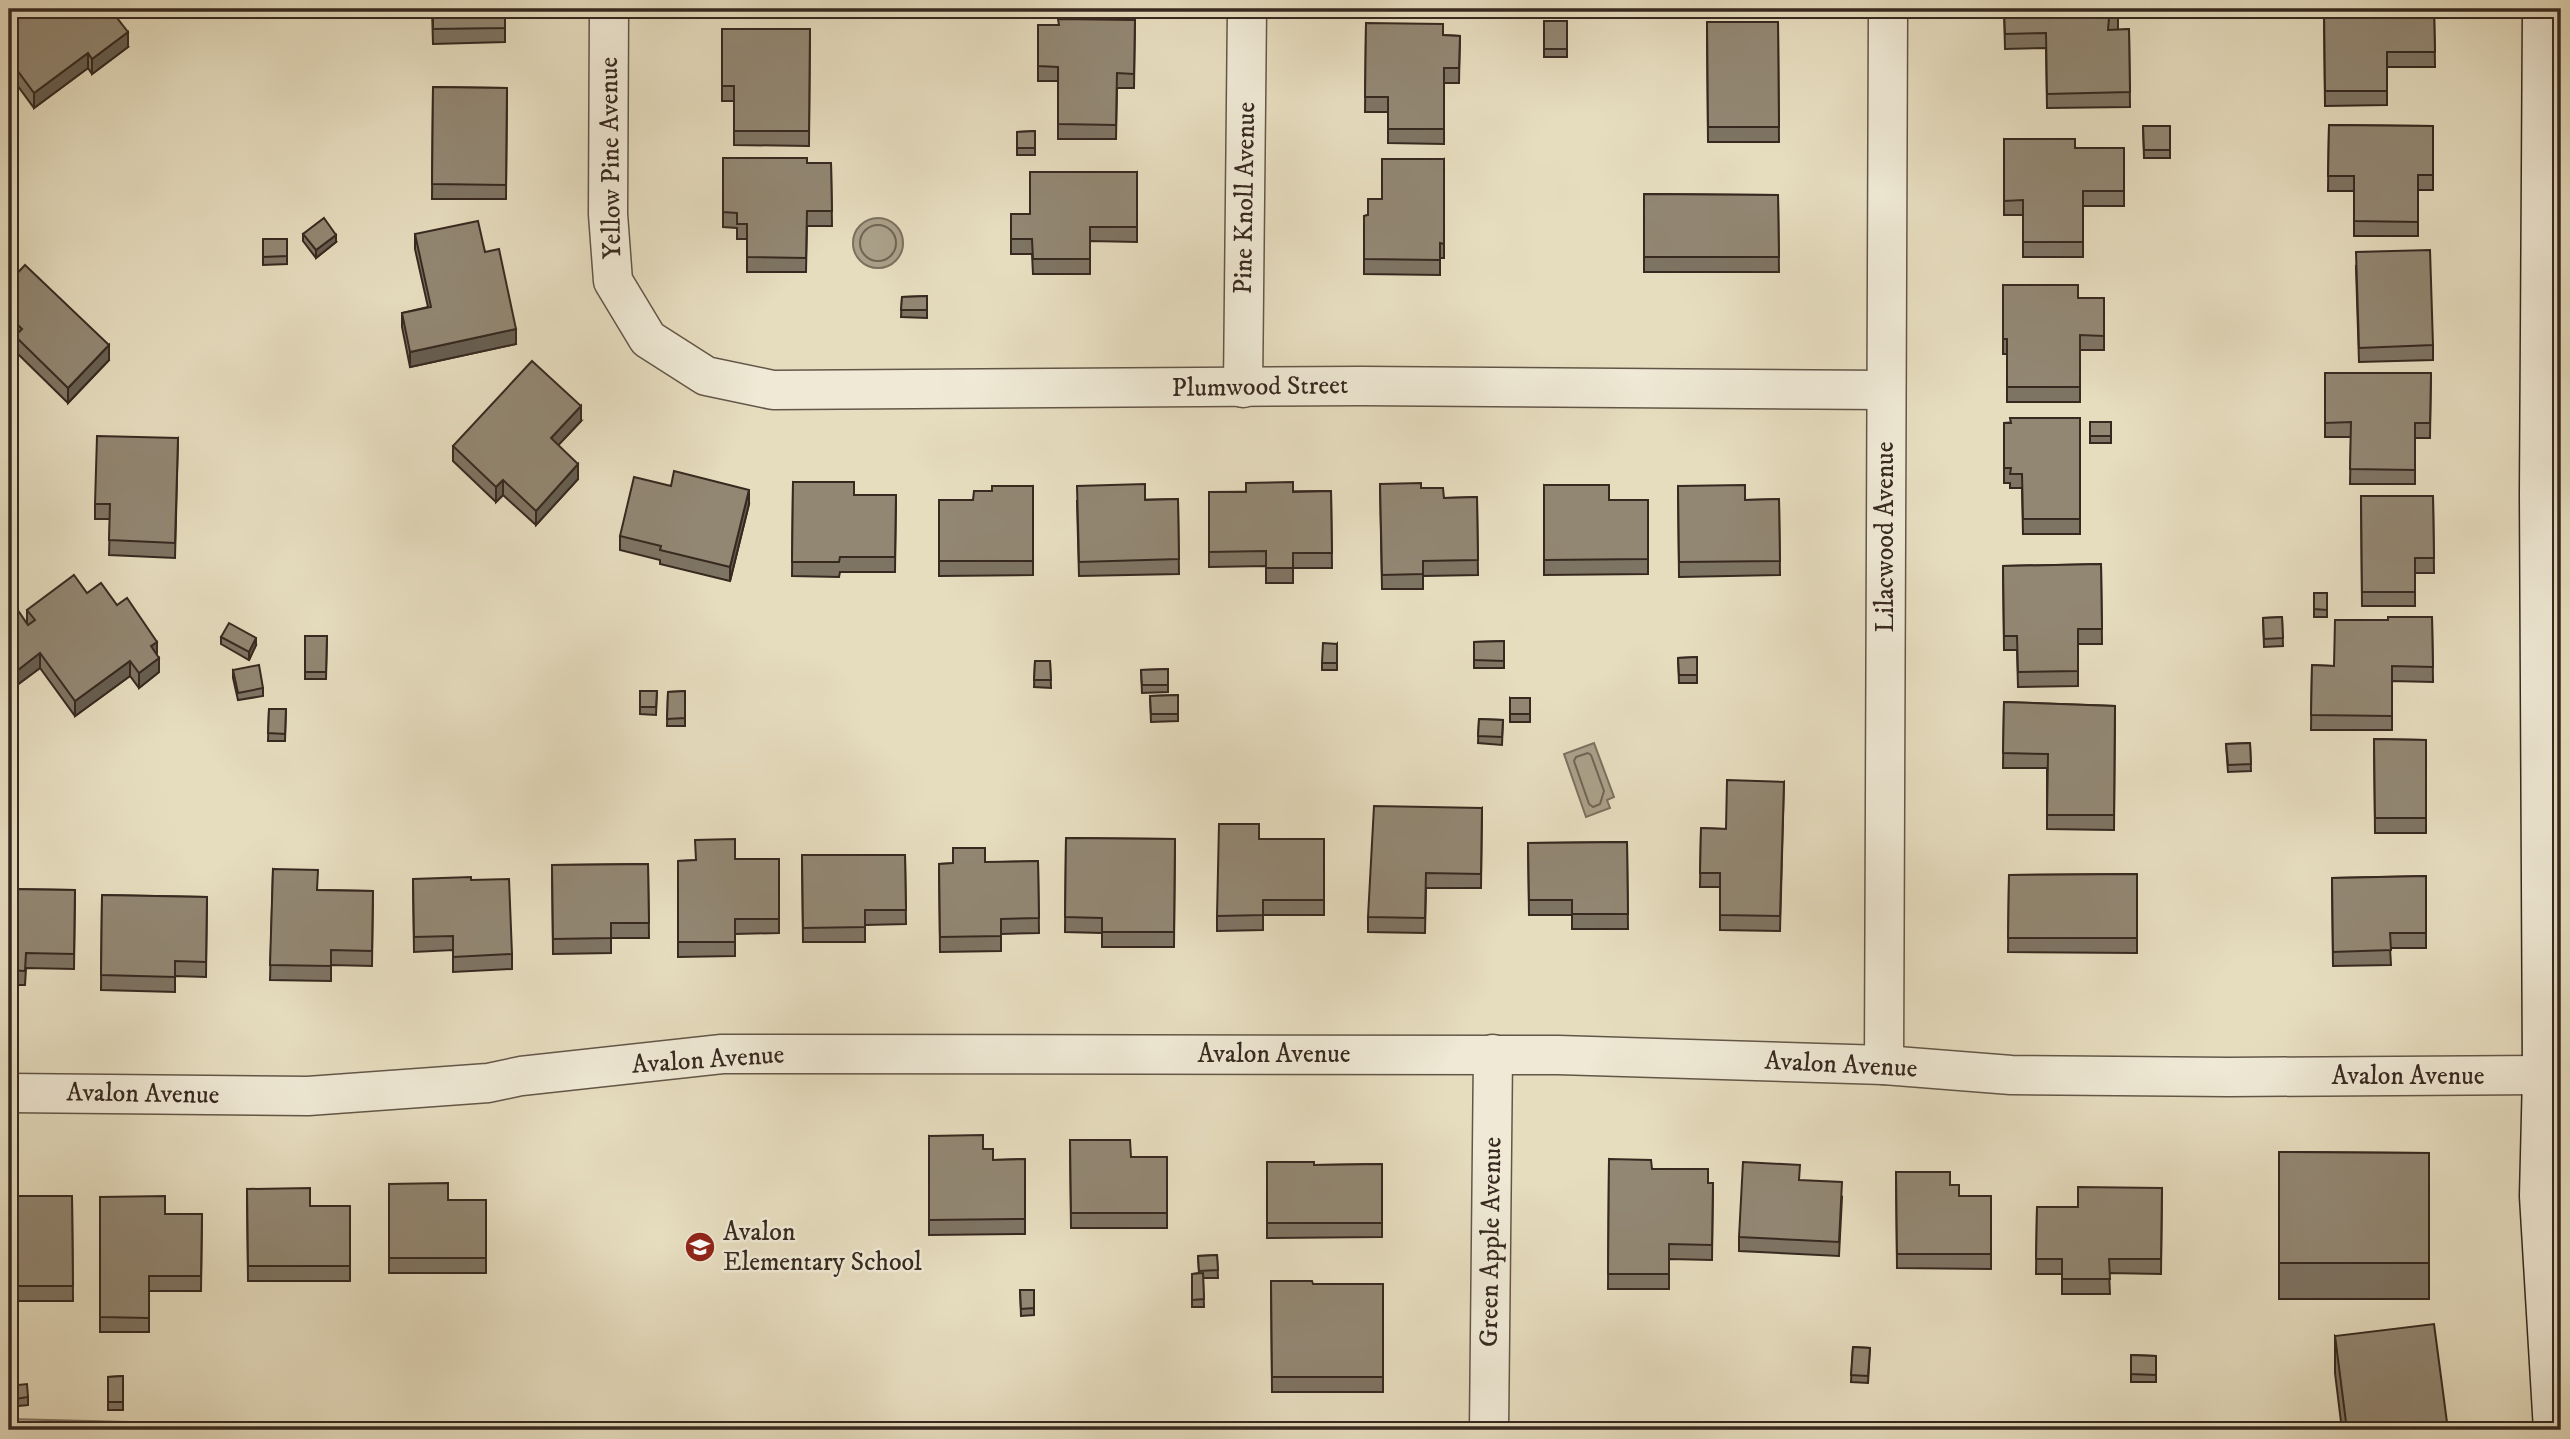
<svg xmlns="http://www.w3.org/2000/svg" width="2570" height="1439" viewBox="0 0 2570 1439" font-family="'IM FELL DW Pica',serif">
<style>
.green{fill:#c8bea4;stroke:#807462;stroke-width:2}
.water{fill:#aaa089;stroke:#7c705f;stroke-width:2}
.lines{fill:none;stroke-linecap:round;stroke-linejoin:round}
.shore{stroke:#706454;stroke-width:2}
.street-casing{stroke:#635648;stroke-width:41}
.secondary-casing{stroke:#372920;stroke-width:41}
.street{stroke:#efe9d5;stroke-width:38}
.secondary{stroke:#efe9d5;stroke-width:38}
.wall{fill:#7e7463;stroke:#372920;stroke-width:2}
.shaded-wall{fill:#665e50;stroke:#372920;stroke-width:2}
.building{fill:#928773;stroke:#372920;stroke-width:2}
.labels{text-anchor:middle;dominant-baseline:central;stroke-width:5;stroke-linejoin:round;paint-order:stroke}
.street-label{font-size:26px;fill:#372920;stroke:#efe9d5}
.poi-label{font-size:26px;fill:#372920;stroke:#efe9d5;text-anchor:start}
</style>
<rect width="100%" height="100%" fill="#e6ddbf"/>
<filter id="stains"><feTurbulence type="fractalNoise" baseFrequency=".00286" numOctaves="4"/><feColorMatrix values="0 0 0 0 .2 0 0 0 0 .09 0 0 0 0 .02 0 0 0 .5 -.17"/></filter>
<radialGradient id="worn" r=".72"><stop offset=".6" stop-color="#630" stop-opacity="0"/><stop offset="1" stop-color="#630" stop-opacity=".3"/></radialGradient>
<!-- green -->
<polygon class="green" points="9,1419 207,1424 204,1430 9,1430"/>
<!-- water -->
<g class="water">
<circle cx="878" cy="243" r="25"/>
<polygon points="1594,743 1614,797 1607,800 1610,808 1586,817 1564,754"/>
</g>
<g class="lines">
<!-- shore -->
<g class="shore">
<circle cx="878" cy="243" r="18"/>
<polygon points="1588,753 1591,755 1604,791 1600,804 1593,807 1589,804 1574,761 1576,757"/>
</g>
<!-- street casing -->
<g class="street-casing">
<g id="street">
<polyline points="609,9 608,214 613,281 648,339 706,376 773,390 1361,386 1885,390"/>
<polyline points="1243,388 1247,9"/>
<polyline points="1884,1065 1888,9"/>
<polyline points="9,1093 308,1096 488,1083 521,1076 722,1054 1558,1055 1884,1065 2011,1075 2229,1077 2542,1075"/>
<polyline points="1489,1430 1493,1054"/>
</g>
</g>
<!-- secondary casing -->
<g class="secondary-casing">
<polyline id="secondary" points="2542,9 2539,494 2542,1075 2539,1196 2553,1430"/>
</g>
<!-- street -->
<use href="#street" class="street"/>
<!-- secondary -->
<use href="#secondary" class="secondary"/>
</g>
<!-- wall -->
<g class="wall">
<polygon points="432,9 505,9 505,42 433,44"/>
<polygon points="2004,9 2118,9 2118,30 2129,29 2130,107 2047,108 2046,48 2005,49"/>
<polygon points="2324,9 2434,9 2435,67 2387,67 2387,105 2325,106"/>
<polygon points="9,12 128,47 92,74 88,68 34,108 9,74"/>
<polygon points="1135,20 1134,88 1117,88 1116,139 1058,139 1058,81 1038,81 1038,25 1058,25"/>
<rect x="1544" y="21" width="23" height="36"/>
<polygon points="1707,22 1778,22 1779,142 1708,142"/>
<polygon points="1366,23 1443,35 1460,36 1459,83 1444,83 1444,144 1388,143 1388,112 1365,112"/>
<polygon points="722,29 810,29 809,146 734,145 734,101 722,101"/>
<polygon points="433,87 507,88 506,199 432,199"/>
<polygon points="2329,125 2433,126 2433,190 2418,190 2418,236 2354,236 2354,191 2328,191"/>
<polygon points="2143,126 2170,126 2170,158 2144,158"/>
<polygon points="1035,131 1035,155 1017,155 1017,132"/>
<polygon points="2004,139 2075,148 2124,148 2124,206 2083,206 2083,257 2023,257 2023,215 2004,215"/>
<polygon points="723,158 807,163 831,163 832,226 807,226 806,272 747,272 747,239 737,239 737,228 723,227"/>
<polygon points="1444,159 1444,258 1440,258 1440,275 1364,274 1364,216 1368,215 1382,199"/>
<polygon points="1137,172 1137,242 1090,241 1090,274 1033,274 1032,254 1011,254 1011,214 1030,214"/>
<polygon points="1644,194 1778,195 1779,272 1644,272"/>
<polygon points="303,234 336,242 316,258 303,241"/>
<polygon points="415,234 485,252 516,344 410,367 402,327 402,313 428,307 415,249"/>
<polygon points="263,239 287,239 287,264 263,265"/>
<polygon points="2356,267 2433,345 2433,360 2359,362"/>
<polygon points="9,282 109,360 68,403 15,351 15,337 9,331"/>
<polygon points="2003,285 2078,298 2104,298 2104,350 2080,350 2080,402 2007,402 2007,354 2003,354"/>
<polygon points="927,296 927,318 901,317 902,297"/>
<polygon points="2325,373 2431,373 2430,438 2415,438 2415,484 2350,484 2351,437 2325,437"/>
<polygon points="2080,418 2080,534 2023,534 2022,488 2010,488 2010,483 2004,483 2004,423"/>
<polygon points="581,421 558,445 578,479 536,525 503,495 496,502 453,461 453,446"/>
<rect x="2090" y="422" width="21" height="21"/>
<polygon points="178,438 175,558 109,555 110,519 95,519 95,504"/>
<polygon points="793,482 854,495 896,495 895,572 840,572 839,577 792,576"/>
<polygon points="1380,484 1421,488 1444,498 1477,497 1478,575 1423,576 1423,589 1382,589"/>
<polygon points="1544,485 1609,500 1648,500 1648,574 1544,575"/>
<polygon points="1033,486 1033,575 939,576 939,500 973,500 992,491"/>
<polygon points="1678,486 1745,500 1779,499 1780,575 1679,577"/>
<polygon points="1331,491 1332,568 1293,568 1293,583 1266,583 1266,566 1209,567 1209,492"/>
<polygon points="2361,496 2433,496 2434,573 2415,573 2415,606 2362,606"/>
<polygon points="1178,499 1179,574 1079,576 1077,501"/>
<polygon points="749,504 730,581 660,564 660,560 620,550 620,536"/>
<polygon points="2101,564 2102,644 2078,644 2078,686 2018,687 2017,650 2004,650 2003,566"/>
<polygon points="87,593 117,605 157,655 159,672 139,688 130,676 75,716 40,668 9,691 9,615 27,623 27,610"/>
<rect x="2314" y="593" width="13" height="24"/>
<polygon points="2282,617 2283,646 2264,647 2263,618"/>
<polygon points="2432,617 2433,682 2392,681 2392,730 2311,730 2312,665 2334,666 2388,620"/>
<polygon points="305,636 327,636 326,679 305,679"/>
<polygon points="221,637 256,645 249,660 221,644"/>
<polygon points="1504,641 1504,668 1474,668 1474,642"/>
<polygon points="1337,644 1337,670 1322,670 1322,663"/>
<polygon points="1697,657 1697,683 1679,683 1678,658"/>
<polygon points="1035,661 1050,661 1051,688 1034,687"/>
<polygon points="1168,669 1168,692 1142,693 1141,670"/>
<polygon points="233,670 263,688 263,696 238,700 233,678"/>
<polygon points="640,691 657,691 656,715 640,714"/>
<polygon points="685,691 685,726 667,726 668,692"/>
<polygon points="1178,695 1178,721 1151,722 1150,696"/>
<polygon points="1510,698 1530,714 1530,722 1510,722"/>
<polygon points="2004,702 2115,706 2114,830 2047,829 2047,768 2003,768"/>
<polygon points="269,709 286,709 285,741 268,741"/>
<polygon points="1479,719 1503,720 1502,745 1478,743"/>
<polygon points="2374,739 2426,740 2426,833 2375,833"/>
<polygon points="2250,743 2251,771 2228,772 2226,744"/>
<polygon points="1784,782 1780,931 1720,930 1720,887 1700,887 1701,828 1726,829"/>
<polygon points="1482,808 1481,888 1426,888 1425,933 1368,932 1368,917"/>
<polygon points="1066,838 1175,839 1174,947 1102,947 1102,933 1065,932"/>
<polygon points="1259,839 1324,839 1324,915 1263,915 1263,930 1217,931 1217,916"/>
<polygon points="1627,842 1628,929 1572,929 1572,915 1529,915 1528,843"/>
<polygon points="802,855 905,855 906,924 865,925 865,942 803,942"/>
<polygon points="735,859 779,859 779,933 735,934 735,956 678,957 678,861"/>
<polygon points="1038,861 1039,933 1001,934 1001,951 940,952 939,864"/>
<polygon points="648,864 649,938 611,938 611,953 553,954 552,865"/>
<polygon points="273,869 318,890 373,891 372,966 331,965 331,981 270,980"/>
<polygon points="2137,874 2137,953 2008,952 2009,875"/>
<polygon points="2426,876 2426,948 2390,948 2391,965 2333,966 2332,878"/>
<polygon points="413,879 471,880 512,954 512,969 453,972 453,950 414,952"/>
<polygon points="9,889 75,890 74,969 26,968 25,985 9,985"/>
<polygon points="102,895 207,897 206,977 175,976 175,992 101,990"/>
<polygon points="929,1136 993,1160 1025,1159 1025,1234 929,1235"/>
<polygon points="1070,1140 1131,1157 1167,1157 1167,1228 1071,1228"/>
<polygon points="2279,1152 2429,1153 2429,1299 2279,1299"/>
<polygon points="1609,1159 1708,1183 1713,1183 1712,1260 1669,1259 1669,1289 1608,1289"/>
<polygon points="1267,1162 1314,1165 1382,1164 1382,1237 1267,1238"/>
<polygon points="1896,1172 1950,1185 1959,1196 1991,1196 1991,1269 1897,1268"/>
<polygon points="389,1184 448,1200 486,1200 486,1273 389,1273"/>
<polygon points="2162,1188 2161,1274 2109,1273 2110,1294 2062,1294 2062,1274 2036,1274 2037,1207 2078,1207"/>
<polygon points="247,1189 310,1206 350,1206 350,1281 248,1281"/>
<polygon points="9,1196 72,1196 73,1301 9,1301"/>
<polygon points="100,1197 165,1214 202,1214 201,1291 149,1291 149,1332 100,1332"/>
<polygon points="1842,1197 1839,1256 1739,1251 1739,1237"/>
<polygon points="1217,1255 1218,1278 1203,1278 1204,1307 1192,1307 1192,1274 1199,1273 1198,1256"/>
<polygon points="1271,1281 1313,1284 1383,1284 1383,1392 1272,1392"/>
<polygon points="1020,1290 1034,1290 1034,1315 1021,1316"/>
<polygon points="2335,1336 2448,1430 2342,1430 2335,1373"/>
<polygon points="1853,1347 1870,1348 1868,1383 1851,1382"/>
<polygon points="2131,1355 2156,1356 2156,1382 2131,1382"/>
<polygon points="123,1376 123,1410 108,1410 108,1377"/>
<polygon points="9,1386 28,1397 28,1405 9,1407"/>
</g>
<!-- shaded-wall -->
<g class="shaded-wall">
<polygon points="128,32 128,47 92,74 92,59"/>
<polygon points="88,53 88,68 34,108 34,93"/>
<polygon points="336,235 336,242 316,258 316,250"/>
<polygon points="516,329 516,344 410,367 410,352"/>
<polygon points="109,345 109,360 68,403 68,388"/>
<polygon points="581,406 581,421 551,453 551,438"/>
<polygon points="578,464 578,479 536,525 536,511"/>
<polygon points="503,480 503,495 496,502 496,487"/>
<polygon points="749,490 749,504 730,581 730,567"/>
<polygon points="256,638 256,645 249,660 249,652"/>
<polygon points="157,642 157,656 151,646"/>
<polygon points="40,653 40,668 9,691 9,677"/>
<polygon points="159,658 159,672 139,688 139,673"/>
<polygon points="130,661 130,676 75,716 75,701"/>
<polygon points="12,744 12,751 9,753 9,746"/>
</g>
<!-- building -->
<g class="building">
<polygon points="13,9 110,9 128,32 92,59 88,53 34,93 9,59 9,12"/>
<polygon points="433,9 505,9 505,28 433,29"/>
<polygon points="2004,9 2118,9 2118,18 2109,18 2108,30 2129,29 2130,92 2047,94 2046,33 2005,34"/>
<polygon points="2324,9 2434,9 2435,52 2387,52 2387,91 2325,91"/>
<polygon points="1058,19 1135,20 1134,74 1117,73 1116,125 1058,124 1058,67 1038,66 1038,25 1059,25"/>
<rect x="1544" y="21" width="23" height="28"/>
<polygon points="1707,22 1778,22 1779,127 1708,127"/>
<polygon points="1366,23 1443,24 1443,35 1460,36 1459,68 1444,68 1444,129 1388,129 1388,97 1365,97"/>
<polygon points="722,29 810,29 809,131 734,131 734,86 722,86"/>
<polygon points="433,87 507,88 506,185 432,184"/>
<polygon points="2329,125 2433,126 2433,175 2418,175 2418,222 2354,221 2354,176 2328,176"/>
<polygon points="2143,126 2170,126 2170,150 2144,150"/>
<polygon points="1035,131 1035,148 1017,148 1017,132"/>
<polygon points="2004,139 2075,139 2075,148 2124,148 2124,191 2083,191 2083,242 2023,242 2023,200 2004,201"/>
<polygon points="723,158 807,158 807,163 831,163 832,211 807,211 806,258 747,257 747,224 737,224 737,213 723,212"/>
<polygon points="1382,159 1444,159 1444,244 1440,243 1440,260 1364,259 1364,216 1368,215 1368,199 1382,199"/>
<polygon points="1030,172 1137,172 1137,227 1090,227 1090,259 1033,259 1032,239 1011,239 1011,214 1030,214"/>
<polygon points="1644,194 1778,195 1779,257 1644,257"/>
<polygon points="324,218 336,235 316,250 303,234"/>
<polygon points="478,221 485,252 499,249 516,329 410,352 402,313 431,307 415,234"/>
<polygon points="263,239 287,239 287,256 263,257"/>
<polygon points="2430,250 2433,345 2359,348 2356,252"/>
<polygon points="25,265 109,345 68,388 15,336 22,329 9,316 9,282"/>
<polygon points="2003,285 2078,285 2078,298 2104,298 2104,336 2080,335 2080,387 2007,387 2007,339 2003,339"/>
<polygon points="927,296 927,310 901,310 902,297"/>
<polygon points="532,361 581,406 551,438 578,464 536,511 503,480 496,487 453,446"/>
<polygon points="2325,373 2431,373 2430,423 2415,423 2415,470 2350,469 2351,422 2325,423"/>
<polygon points="2010,418 2080,418 2080,519 2023,519 2022,474 2010,474 2011,468 2004,468 2004,423 2011,423"/>
<rect x="2090" y="422" width="21" height="14"/>
<polygon points="97,436 178,438 175,543 109,540 110,504 95,504"/>
<polygon points="674,471 749,490 730,567 660,550 661,546 620,536 634,477 671,486"/>
<polygon points="793,482 854,482 854,495 896,495 895,557 840,557 839,562 792,562"/>
<polygon points="1293,482 1293,492 1331,491 1332,553 1293,553 1293,568 1266,568 1266,551 1209,552 1209,492 1246,492 1246,483"/>
<polygon points="1421,483 1421,488 1443,488 1444,498 1477,497 1478,560 1423,561 1423,574 1382,575 1380,484"/>
<polygon points="1145,484 1145,500 1178,499 1179,559 1079,562 1077,486"/>
<polygon points="1544,485 1609,485 1609,500 1648,500 1648,559 1544,560"/>
<polygon points="1745,485 1745,500 1779,499 1780,561 1679,562 1678,486"/>
<polygon points="992,486 1033,486 1033,561 939,561 939,500 973,500 974,491 992,491"/>
<polygon points="2361,496 2433,496 2434,558 2415,558 2415,592 2362,592"/>
<polygon points="2101,564 2102,629 2078,629 2078,671 2018,672 2017,636 2004,636 2003,566"/>
<polygon points="74,575 87,593 101,583 117,605 127,598 157,642 151,646 159,658 139,673 130,661 75,701 40,653 9,677 9,615 17,609 28,625 35,620 27,610"/>
<polygon points="2314,593 2327,593 2327,610 2314,609"/>
<polygon points="2282,617 2283,638 2264,639 2263,618"/>
<polygon points="2388,617 2432,617 2433,667 2392,666 2392,716 2311,715 2312,665 2334,666 2335,620 2388,620"/>
<polygon points="229,623 256,638 249,652 221,637"/>
<polygon points="305,636 327,636 326,672 305,672"/>
<polygon points="1504,641 1504,661 1474,660 1474,642"/>
<polygon points="1323,643 1337,644 1337,663 1322,663"/>
<polygon points="1697,657 1697,675 1679,675 1678,658"/>
<polygon points="1035,661 1050,661 1051,680 1034,680"/>
<polygon points="259,665 263,688 238,693 233,670"/>
<polygon points="1168,669 1168,685 1142,685 1141,670"/>
<polygon points="640,691 657,691 656,707 640,707"/>
<polygon points="685,691 685,718 667,719 668,692"/>
<polygon points="1178,695 1178,714 1151,714 1150,696"/>
<rect x="1510" y="698" width="20" height="16"/>
<polygon points="2004,702 2115,706 2114,815 2047,815 2048,754 2003,753"/>
<polygon points="269,709 286,709 285,734 268,733"/>
<polygon points="1479,719 1503,720 1502,737 1478,736"/>
<polygon points="9,737 12,744 9,746"/>
<polygon points="2374,739 2426,740 2426,818 2375,818"/>
<polygon points="2250,743 2251,764 2228,765 2226,744"/>
<polygon points="1727,780 1784,782 1780,916 1720,915 1720,873 1700,873 1701,828 1726,829"/>
<polygon points="1374,806 1482,808 1481,874 1426,873 1425,918 1368,917"/>
<polygon points="1219,824 1259,824 1259,839 1324,839 1324,900 1263,900 1263,915 1217,916"/>
<polygon points="1066,838 1175,839 1174,932 1102,932 1102,918 1065,917"/>
<polygon points="735,839 735,859 779,859 779,919 735,919 735,942 678,942 678,861 696,860 695,840"/>
<polygon points="1627,842 1628,914 1572,914 1572,900 1529,900 1528,843"/>
<polygon points="953,848 985,848 985,862 1038,861 1039,918 1001,919 1001,936 940,937 939,864 953,863"/>
<polygon points="802,855 905,855 906,910 865,910 865,927 803,928"/>
<polygon points="648,864 649,923 611,923 611,938 553,939 552,865"/>
<polygon points="273,869 318,870 317,890 373,891 372,951 331,950 331,966 270,965"/>
<polygon points="2137,874 2137,938 2008,938 2009,875"/>
<polygon points="2426,876 2426,933 2390,933 2391,950 2333,952 2332,878"/>
<polygon points="471,877 471,880 509,879 512,954 453,957 453,936 414,937 413,879"/>
<polygon points="9,889 75,890 74,954 26,953 25,971 9,970"/>
<polygon points="102,895 207,897 206,962 175,961 175,977 101,975"/>
<polygon points="983,1135 983,1149 993,1149 993,1160 1025,1159 1025,1219 929,1220 929,1136"/>
<polygon points="1070,1140 1130,1140 1131,1157 1167,1157 1167,1213 1071,1213"/>
<polygon points="2279,1152 2429,1153 2429,1263 2279,1263"/>
<polygon points="1609,1159 1651,1160 1652,1169 1708,1169 1708,1183 1713,1183 1712,1245 1669,1244 1669,1274 1608,1274"/>
<polygon points="1267,1162 1314,1162 1314,1165 1382,1164 1382,1223 1267,1223"/>
<polygon points="1743,1162 1800,1165 1799,1180 1842,1182 1839,1242 1739,1237"/>
<polygon points="1896,1172 1950,1172 1950,1185 1959,1185 1959,1196 1991,1196 1991,1254 1897,1254"/>
<polygon points="448,1183 448,1200 486,1200 486,1258 389,1258 389,1184"/>
<polygon points="2078,1187 2162,1188 2161,1259 2109,1259 2110,1279 2062,1279 2062,1259 2036,1259 2037,1207 2078,1207"/>
<polygon points="310,1188 310,1206 350,1206 350,1266 248,1266 247,1189"/>
<polygon points="9,1196 72,1196 73,1286 9,1286"/>
<polygon points="165,1196 165,1214 202,1214 201,1276 149,1276 149,1318 100,1317 100,1197"/>
<polygon points="1217,1255 1218,1270 1199,1271 1198,1256"/>
<polygon points="1203,1273 1204,1299 1192,1300 1192,1274"/>
<polygon points="1271,1281 1312,1281 1313,1284 1383,1284 1383,1377 1272,1377"/>
<polygon points="1020,1290 1034,1290 1034,1308 1021,1309"/>
<polygon points="2434,1324 2448,1430 2347,1430 2335,1336"/>
<polygon points="1853,1347 1870,1348 1868,1376 1851,1375"/>
<polygon points="2131,1355 2156,1356 2156,1375 2131,1374"/>
<polygon points="123,1376 123,1402 108,1402 108,1377"/>
<polygon points="27,1384 28,1397 9,1400 9,1386"/>
<rect x="1307" y="1422" width="74" height="8"/>
</g>
<!-- icons -->
<defs>
<g id="school-disc" transform="scale(1.575)"><circle r="9.5" fill="#8f2418" stroke="#efe9d5"/><path d="M0-5L7-2L0 1L-7-2ZM-4 1L0 2.5L4 1V4Q0 6-4 4Z" fill="#fff"/></g>
</defs>
<g fill-rule="evenodd">
<use href="#school-disc" x="700" y="1247"/>
</g>
<g class="labels">
<!-- street labels -->
<g class="street-label">
<text transform="translate(611 158) rotate(-91)">Yellow Pine Avenue</text>
<text transform="translate(1245 198) rotate(-89)">Pine Knoll Avenue</text>
<text transform="translate(1260 387) rotate(-1)">Plumwood Street</text>
<text transform="translate(1885 537) rotate(-90)">Lilacwood Avenue</text>
<text x="1274" y="1054">Avalon Avenue</text>
<text transform="translate(708 1060) rotate(-4)">Avalon Avenue</text>
<text transform="translate(1841 1065) rotate(3)">Avalon Avenue</text>
<text x="2408" y="1076">Avalon Avenue</text>
<text transform="translate(143 1094) rotate(1)">Avalon Avenue</text>
<text transform="translate(1491 1242) rotate(-89)">Green Apple Avenue</text>
</g>
<!-- poi labels -->
<g class="poi-label">
<text x="723" y="1232">Avalon<tspan x="723" dy="30">Elementary School</tspan></text>
</g>
</g>
<!-- margin -->
<rect width="2570" height="1439" fill="none" stroke="#e6ddbf" stroke-width="35"/>
<rect x="10" y="10" width="2549" height="1418" fill="none" stroke="#372920" stroke-width="3.5"/>
<rect x="18" y="18" width="2535" height="1404" fill="none" stroke="#372920" stroke-width="2"/>
<rect width="100%" height="100%" filter="url(#stains)"/>
<rect width="100%" height="100%" fill="url(#worn)"/>
</svg>
